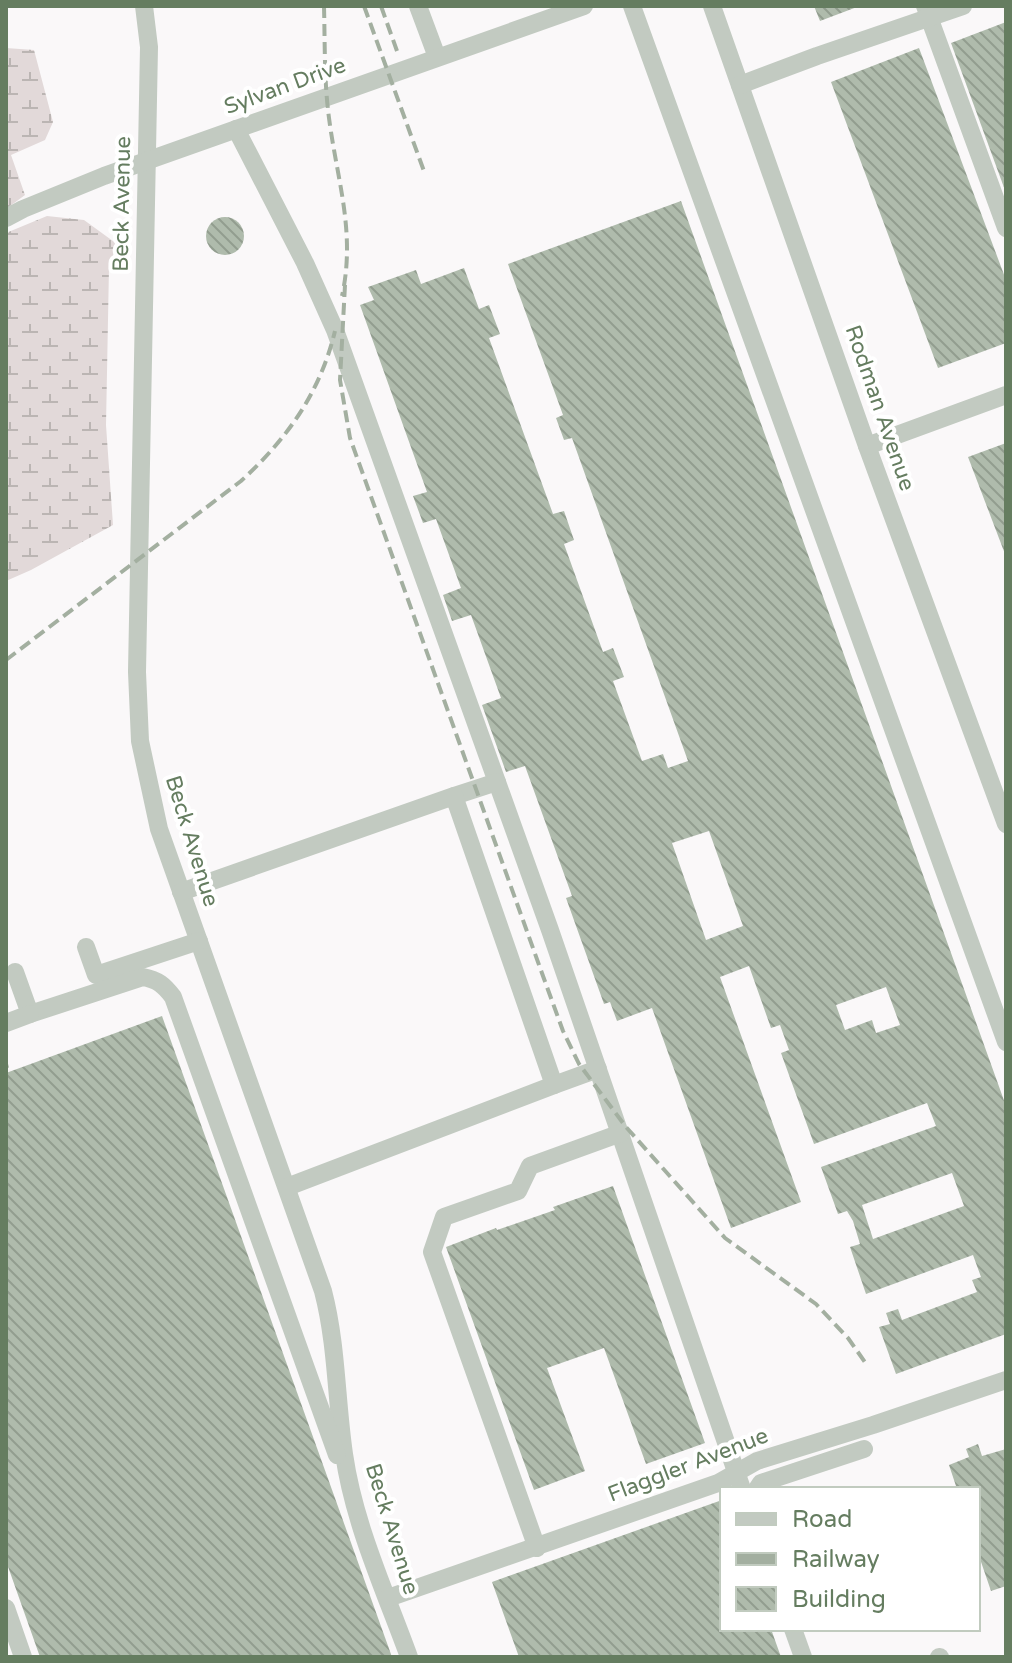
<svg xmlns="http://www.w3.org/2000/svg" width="1012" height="1663" viewBox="0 0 1012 1663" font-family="'Varela Round',sans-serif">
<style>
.wetland{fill:url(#wetland-marsh)}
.building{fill:url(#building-back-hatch);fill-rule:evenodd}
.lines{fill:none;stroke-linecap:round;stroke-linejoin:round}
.minor{stroke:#c2cac1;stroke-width:18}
.rail{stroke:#a3afa0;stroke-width:4;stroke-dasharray:12 6;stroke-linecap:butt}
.labels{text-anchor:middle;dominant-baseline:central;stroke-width:8;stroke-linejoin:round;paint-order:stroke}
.street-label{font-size:22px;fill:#657d60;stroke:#fff}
</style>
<defs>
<pattern id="wetland-marsh" width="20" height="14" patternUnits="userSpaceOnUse" patternTransform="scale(2)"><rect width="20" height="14" fill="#e2d9d9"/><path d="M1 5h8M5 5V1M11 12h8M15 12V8" fill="none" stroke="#bbb5b3"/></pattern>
<pattern id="building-back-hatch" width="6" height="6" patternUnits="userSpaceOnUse" patternTransform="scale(2)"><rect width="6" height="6" fill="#afbbac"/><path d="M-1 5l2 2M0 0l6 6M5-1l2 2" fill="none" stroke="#929d8f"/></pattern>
</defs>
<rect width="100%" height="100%" fill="#faf8f9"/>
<!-- wetland -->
<g class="wetland">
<polygon points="6,48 34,50 53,122 45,140 11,155 25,195 6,209"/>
<polygon points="47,216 84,220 117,244 109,267 106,425 113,525 31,570 6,581 6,233"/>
</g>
<!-- building -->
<g class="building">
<polygon points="814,6 857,6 857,7 820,21"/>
<polygon points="1006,22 1006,193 951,43"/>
<polygon points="919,48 1006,280 1006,343 938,368 831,82"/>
<path d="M681,201L1006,1106V1334L896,1374L879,1327L890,1324L886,1313L898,1309L902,1320L977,1292L972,1280L981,1277L973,1255L866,1294L850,1247L860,1244L853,1221L847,1211L838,1214L821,1167L936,1126L927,1103L814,1144L781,1053L789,1050L780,1025L771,1028L749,966L720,977L801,1202L731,1228L652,1008L617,1021L610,1002L604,1004L566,898L572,896L525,766L506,772L482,705L501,698L471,615L452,621L443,595L461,588L436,519L423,523L413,496L427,492L360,305L374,300L368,287L416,270L421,284L464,268L479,309L489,305L500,334L489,338L553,514L564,511L574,540L564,544L603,652L613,648L624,677L613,681L642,761L663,754L668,768L688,761L572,438L564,440L556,418L563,415L508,264ZM709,831L743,926L706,940L672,843ZM886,987L900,1025L876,1033L872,1020L845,1030L836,1005ZM952,1173L964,1206L873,1239L862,1205Z"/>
<circle cx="225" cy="236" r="19"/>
<polygon points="1006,443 1006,554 1005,554 968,457"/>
<polygon points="162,1016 392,1657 40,1657 6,1561 6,1073"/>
<polygon points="613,1186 705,1443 646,1464 604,1348 547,1368 585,1471 534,1490 446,1247 496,1228 497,1230 555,1210 553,1207"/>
<polygon points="978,1444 982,1456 1006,1449 1006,1586 991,1591 978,1553 978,1489 957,1489 949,1465 969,1457 966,1449"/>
<polygon points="722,1500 722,1629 771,1629 781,1657 519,1657 492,1582"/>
</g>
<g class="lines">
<!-- minor -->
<g class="minor">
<path d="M144,6L149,47L137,672L140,741L159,829L323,1291C337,1345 336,1399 344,1454C354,1524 385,1591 409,1657"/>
<polyline points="418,6 437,57"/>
<polyline points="632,6 1006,1042"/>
<polyline points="712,6 867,446 1006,824"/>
<polyline points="925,6 1006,228"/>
<polyline points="740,85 817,56 963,6"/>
<polyline points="236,129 305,263 335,330 550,930 742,1489"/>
<polyline points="6,218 23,209 104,176 584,6"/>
<polyline points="867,446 1006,395"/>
<polyline points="454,796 497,782"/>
<polyline points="181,892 454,796 554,1085 287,1187"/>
<polyline points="86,947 96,975 199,941"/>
<path d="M15,972L30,1014L143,977C158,980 164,985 173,997L337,1455"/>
<polyline points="6,1023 30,1014"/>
<polyline points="554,1085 598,1069"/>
<polyline points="757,1489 761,1483 864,1449"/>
<polyline points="537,1548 432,1252 444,1217 518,1191 530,1166 621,1133"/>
<polyline points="388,1598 718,1483 757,1461 873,1425 1006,1380"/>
<polyline points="6,1608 23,1657"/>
<polyline points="793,1629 803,1657"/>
<polyline points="939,1657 940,1657"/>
</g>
<!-- rail -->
<g class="rail">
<path d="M324,6C325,43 324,81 329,118C337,180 356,232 342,296"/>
<polyline points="364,6 425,174"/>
<polyline points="381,6 397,51"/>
<polyline points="345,285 340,380 350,438 543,976 563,1031 579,1064 626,1127 725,1238 816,1304 848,1338 867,1365"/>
<path d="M6,660L241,481C287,439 320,393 335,331"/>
<polyline points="6,1064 7,1068"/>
</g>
</g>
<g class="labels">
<!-- street labels -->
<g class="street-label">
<text transform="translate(285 86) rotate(-20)">Sylvan Drive</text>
<text transform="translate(122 204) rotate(-89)">Beck Avenue</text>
<text transform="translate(880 408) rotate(71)">Rodman Avenue</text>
<text transform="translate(192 841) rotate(73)">Beck Avenue</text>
<text transform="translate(688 1465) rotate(-21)">Flaggler Avenue</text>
<text transform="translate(392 1529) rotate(73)">Beck Avenue</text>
</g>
</g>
<!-- border -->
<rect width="1012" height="1663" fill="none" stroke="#657d60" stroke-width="16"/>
<!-- legend -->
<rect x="720" y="1487" width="260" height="144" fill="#ffffff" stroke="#c1cbbf" stroke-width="2"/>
<rect x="736" y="1513" width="40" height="12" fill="#c2cac1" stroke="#c1cbbf" stroke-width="2"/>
<text x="792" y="1527" font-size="24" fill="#657d60">Road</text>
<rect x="736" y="1553" width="40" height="12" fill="#a3afa0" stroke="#c1cbbf" stroke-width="2"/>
<text x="792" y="1567" font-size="24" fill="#657d60">Railway</text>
<rect x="736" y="1587" width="40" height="24" fill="url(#building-back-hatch)" stroke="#c1cbbf" stroke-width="2"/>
<text x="792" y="1607" font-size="24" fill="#657d60">Building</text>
</svg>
